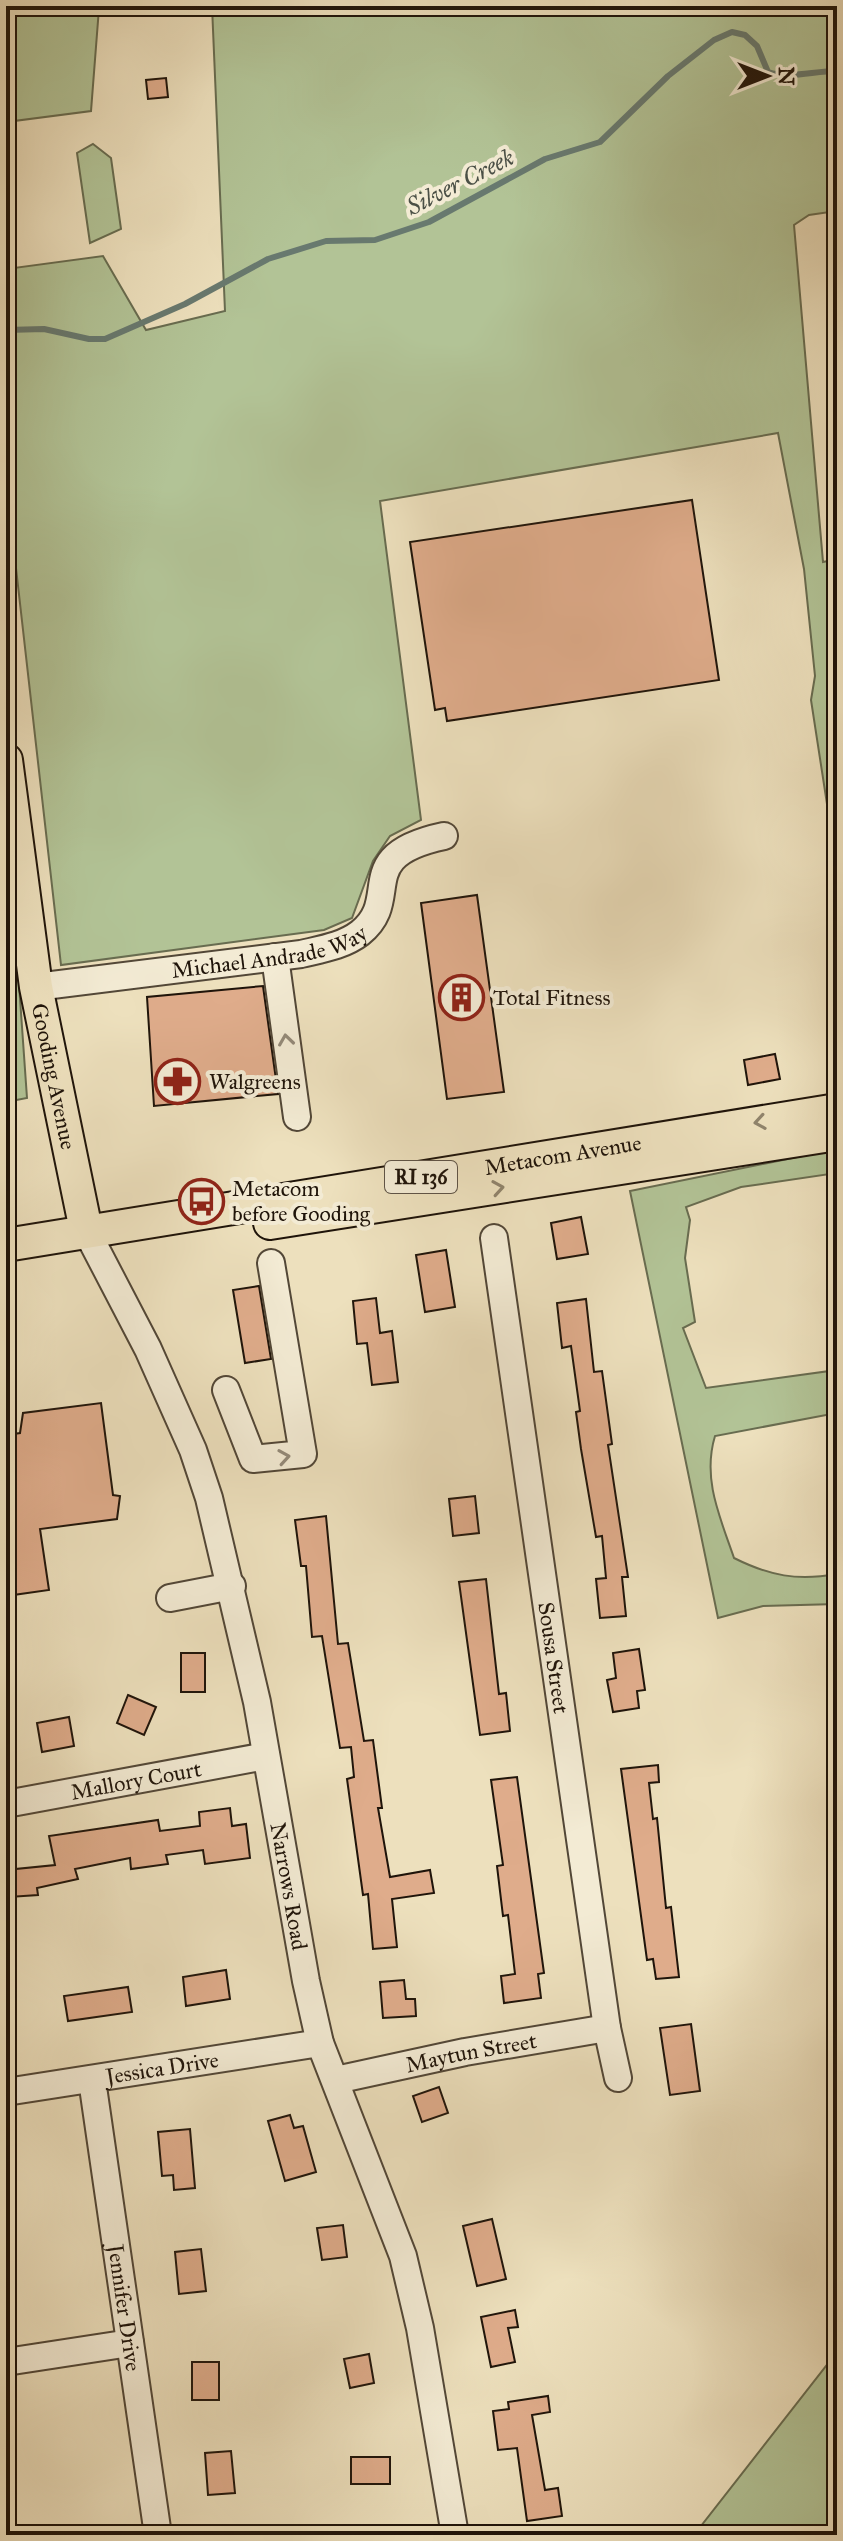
<svg xmlns="http://www.w3.org/2000/svg" width="843" height="2541" viewBox="0 0 843 2541" font-family="'IM FELL Great Primer',serif">
<style>
.green{fill:#b2c396;stroke:#686c50;stroke-width:2}
.lines{fill:none;stroke-linecap:round;stroke-linejoin:round}
.stream{stroke:#68796f;stroke-width:6}
.building{fill:#dfac8b;stroke:#1f140a;stroke-width:2}
.minor-casing{stroke:#524737;stroke-width:30}
.major-casing{stroke:#1f140a;stroke-width:36}
.minor{stroke:#f3ebd4;stroke-width:26}
.major{stroke:#ede0bd;stroke-width:32}
.oneway{stroke:#948a79}
.oneway2{stroke:#90846c}
.labels{text-anchor:middle;dominant-baseline:central;stroke-width:8;stroke-linejoin:round;paint-order:stroke}
.shield{fill:#f3ebd4;stroke:#5f5447;stroke-width:2}
.shield-label{font-size:20px;font-weight:bold;fill:#1f140a}
.street-label{font-size:22px;fill:#1f140a;stroke:#f3ebd4}
.poi-label{font-size:22px;fill:#1f140a;stroke:#f3ebd4;text-anchor:start}
.water-label{font-size:24px;font-style:italic;fill:#4a4f45;stroke:#f3ebd4}
</style>
<rect width="100%" height="100%" fill="#ede0bd"/>
<filter id="stains"><feTurbulence type="fractalNoise" baseFrequency=".0025" numOctaves="4"/><feColorMatrix values="0 0 0 0 .2 0 0 0 0 .09 0 0 0 0 .02 0 0 0 .5 -.17"/></filter>
<radialGradient id="worn" r=".72"><stop offset=".6" stop-color="#630" stop-opacity="0"/><stop offset="1" stop-color="#630" stop-opacity=".3"/></radialGradient>
<g class="green">
<polygon points="6,6 106,6 99,8 91,111 6,122"/>
<polygon points="212,6 837,6 837,211 809,215 794,225 823,562 837,559 837,869 811,700 815,676 804,569 778,433 380,501 421,820 390,836 373,861 352,918 324,930 61,965 6,480 6,269 103,256 146,330 225,311"/>
<polygon points="93,144 111,158 121,229 90,243 77,153"/>
<polygon points="6,876 18,970 27,1098 6,1102"/>
<path d="M837,1149V1173L741,1187L686,1207L690,1220L685,1258L695,1322L683,1328L706,1388L837,1370V1413L715,1436C702,1479 720,1517 734,1558C770,1576 797,1581 837,1574V1604L763,1606L718,1618L630,1191Z"/>
<polygon points="837,2352 837,2535 694,2535"/>
</g>
<g class="lines">
<path class="stream" d="M6,330L44,329L89,339H105L185,304L268,259L326,241L375,240L429,222L545,159L600,142L668,76L714,40L732,32L745,35L757,46L768,72C790,79 813,71 837,71"/>
</g>
<g class="building">
<polygon points="166,78 168,97 148,99 146,80"/>
<polygon points="692,500 719,680 447,721 445,708 435,710 410,542"/>
<polygon points="477,895 504,1092 447,1099 421,903"/>
<polygon points="263,986 278,1094 154,1106 147,997"/>
<polygon points="775,1054 780,1079 748,1085 744,1060"/>
<polygon points="581,1217 588,1254 557,1259 551,1223"/>
<polygon points="446,1250 455,1307 425,1312 416,1255"/>
<polygon points="259,1286 271,1359 245,1363 233,1290"/>
<polygon points="376,1298 380,1333 392,1331 398,1382 372,1385 367,1343 357,1344 353,1301"/>
<polygon points="586,1299 594,1372 602,1371 612,1444 608,1445 628,1577 622,1577 626,1616 600,1618 596,1579 606,1578 602,1536 596,1537 581,1449 576,1412 580,1411 571,1346 562,1348 557,1303"/>
<polygon points="101,1403 113,1495 120,1496 117,1519 40,1529 49,1590 6,1596 6,1435 20,1433 23,1413"/>
<polygon points="475,1496 479,1533 453,1536 449,1499"/>
<polygon points="326,1516 338,1644 348,1643 364,1741 373,1740 382,1808 378,1808 390,1877 430,1870 434,1893 392,1899 397,1947 373,1949 368,1894 363,1895 347,1779 354,1777 351,1747 340,1748 322,1636 312,1637 306,1566 301,1566 295,1520"/>
<polygon points="486,1579 499,1694 506,1693 510,1731 480,1735 459,1582"/>
<polygon points="639,1649 645,1690 637,1691 639,1708 613,1712 607,1680 616,1678 613,1653"/>
<rect x="181" y="1653" width="24" height="39"/>
<polygon points="128,1695 156,1707 144,1735 117,1723"/>
<polygon points="69,1717 74,1746 42,1752 37,1723"/>
<polygon points="658,1765 659,1782 649,1783 653,1819 657,1818 666,1908 671,1907 679,1977 656,1979 653,1959 647,1960 621,1769"/>
<polygon points="517,1777 544,1973 538,1974 541,1998 504,2003 501,1976 515,1974 508,1915 503,1916 497,1866 503,1865 491,1780"/>
<polygon points="230,1808 232,1826 246,1824 250,1858 205,1864 203,1850 166,1855 168,1864 131,1869 130,1858 75,1869 78,1879 37,1888 38,1895 9,1897 6,1870 55,1865 49,1836 158,1820 160,1831 200,1826 199,1812"/>
<polygon points="226,1970 230,1999 186,2006 183,1977"/>
<polygon points="404,1980 406,1999 415,1999 416,2016 383,2018 380,1982"/>
<polygon points="128,1987 132,2012 68,2021 64,1996"/>
<polygon points="691,2024 700,2091 670,2095 660,2028"/>
<polygon points="439,2087 448,2113 422,2122 413,2096"/>
<polygon points="290,2115 294,2128 303,2126 316,2172 285,2181 268,2121"/>
<polygon points="190,2129 195,2188 174,2190 173,2175 162,2176 158,2132"/>
<polygon points="492,2219 506,2279 477,2286 463,2226"/>
<polygon points="343,2225 347,2257 322,2260 317,2228"/>
<polygon points="201,2249 206,2291 179,2294 175,2252"/>
<polygon points="515,2310 518,2327 508,2328 515,2362 491,2367 481,2317"/>
<polygon points="369,2354 374,2383 350,2388 344,2359"/>
<rect x="192" y="2362" width="27" height="38"/>
<polygon points="548,2396 550,2412 532,2415 545,2490 558,2488 562,2516 527,2521 517,2448 498,2450 493,2411 509,2409 508,2402"/>
<polygon points="231,2451 235,2493 208,2495 205,2453"/>
<rect x="351" y="2457" width="39" height="27"/>
</g>
<g class="lines">
<defs>
<g id="minor">
<polyline points="275,957 297,1117"/>
<path id="s1" d="M36,987L301,954C322,949 343,946 360,933C404,898 350,856 444,836"/>
<path id="s2" d="M86,1230L148,1349L193,1450L209,1498L257,1702L306,1981L320,2043L403,2256L420,2328L455,2535"/>
<path id="s3" d="M494,1238L607,2028L618,2078"/>
<polyline points="226,1390 253,1459 303,1454 271,1263"/>
<polyline points="170,1598 232,1586"/>
<path id="s4" d="M6,1804L266,1756"/>
<path id="s5" d="M92,2080L158,2535"/>
<path id="s6" d="M336,2080L465,2052L607,2028"/>
<path id="s7" d="M6,2092L320,2043"/>
<polyline points="6,2362 130,2343"/>
</g>
<g id="major">
<path id="s8" d="M6,760L36,987L86,1230"/>
<polyline points="270,1223 837,1134"/>
<path id="s9" d="M6,1245L837,1110"/>
</g>
</defs>
<use href="#minor" class="minor-casing"/>
<use href="#major" class="major-casing"/>
<use href="#minor" class="minor"/>
<use href="#major" class="major"/>
</g>
<defs><path id="oneway-chevron" d="M-2-3.5L2.5 0L-2 3.5" fill="none" stroke-width="1.6" stroke-linecap="round" stroke-linejoin="round" transform="scale(2)"/></defs>
<g class="oneway">
<use href="#oneway-chevron" transform="translate(286 1040) rotate(-98)"/>
<use href="#oneway-chevron" transform="translate(284 1457) rotate(-9)"/>
</g>
<g class="oneway2">
<use href="#oneway-chevron" transform="translate(760 1122) rotate(171)"/>
<use href="#oneway-chevron" transform="translate(498 1188) rotate(-9)"/>
</g>
<defs>
<symbol id="building-ring" viewBox="-11 -11 22 22"><circle r="9.5" fill="#f3ebd4" stroke="#8f2418" stroke-width="1.5"/><path d="M-4-6H4V6H1V3H-1V6H-4ZM-2.5-4.3h1.7v1.8h-1.7ZM.8-4.3h1.7v1.8H.8ZM-2.5-1h1.7V.8h-1.7ZM.8-1h1.7V.8H.8Z" fill="#8f2418"/></symbol>
<symbol id="pharmacy-ring" viewBox="-11 -11 22 22"><circle r="9.5" fill="#f3ebd4" stroke="#8f2418" stroke-width="1.5"/><path d="M-2-6h4v4h4v4h-4v4h-4v-4h-4v-4h4Z" fill="#8f2418"/></symbol>
<symbol id="bus-ring" viewBox="-11 -11 22 22"><circle r="9.5" fill="#f3ebd4" stroke="#8f2418" stroke-width="1.5"/><path d="M-5-6H5V4H4V6H2V4H-2V6H-4V4H-5ZM-3.5-4V0h7V-4ZM-3.5 1.2v1.5H-2V1.2ZM2 1.2v1.5H3.5V1.2Z" fill="#8f2418"/></symbol>
</defs>
<g fill-rule="evenodd">
<use href="#building-ring" x="436" y="972" width="51" height="51"/>
<use href="#pharmacy-ring" x="152" y="1056" width="51" height="51"/>
<use href="#bus-ring" x="176" y="1176" width="51" height="51"/>
</g>
<g class="labels">
<rect class="shield" x="385" y="1161" width="72" height="32" rx="6"/>
<g class="shield-label">
<text x="421" y="1177">RI 136</text>
</g>
<g class="street-label">
<text stroke="none"><textPath href="#s1" startOffset="236">Michael Andrade Way</textPath></text>
<text stroke="none"><textPath href="#s8" startOffset="320">Gooding Avenue</textPath></text>
<text stroke="none"><textPath href="#s9" startOffset="564">Metacom Avenue</textPath></text>
<text stroke="none"><textPath href="#s3" startOffset="424">Sousa Street</textPath></text>
<text stroke="none"><textPath href="#s4" startOffset="132">Mallory Court</textPath></text>
<text stroke="none"><textPath href="#s2" startOffset="692">Narrows Road</textPath></text>
<text stroke="none"><textPath href="#s6" startOffset="138">Maytun Street</textPath></text>
<text stroke="none"><textPath href="#s7" startOffset="158">Jessica Drive</textPath></text>
<text stroke="none"><textPath href="#s5" startOffset="230">Jennifer Drive</textPath></text>
</g>
<g class="poi-label">
<text x="493" y="997">Total Fitness</text>
<text x="209" y="1081">Walgreens</text>
<text x="232" y="1188">Metacom<tspan x="232" dy="25">before Gooding</tspan></text>
</g>
<g class="water-label">
<text transform="translate(460 182) rotate(-27)">Silver Creek</text>
</g>
</g>
<rect width="843" height="2541" fill="none" stroke="#ede0bd" stroke-width="32"/>
<rect x="8" y="8" width="827" height="2525" fill="none" stroke="#1f140a" stroke-width="4"/>
<rect x="16" y="16" width="811" height="2509" fill="none" stroke="#1f140a" stroke-width="2"/>
<g transform="translate(767 76) rotate(90)" stroke="#f3ebd4" stroke-width="6" paint-order="stroke">
<path d="M0-6L14 30L0 20L-14 30Z" fill="#1f140a"/>
<text y="-12" font-size="22" font-weight="bold" text-anchor="middle" fill="#1f140a">N</text>
</g>
<rect width="100%" height="100%" filter="url(#stains)"/>
<rect width="100%" height="100%" fill="url(#worn)"/>
</svg>
